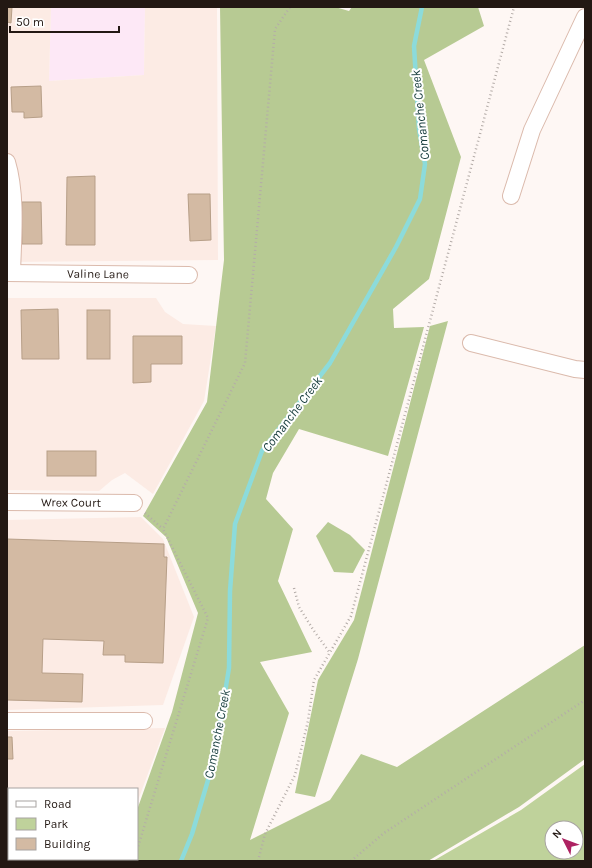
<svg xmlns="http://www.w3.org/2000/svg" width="592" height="868" viewBox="0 0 592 868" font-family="Karla,sans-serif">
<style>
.commercial{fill:#fde8f6}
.built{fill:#fcebe4}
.green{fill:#bfd29b;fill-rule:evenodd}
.forest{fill:#b7ca93}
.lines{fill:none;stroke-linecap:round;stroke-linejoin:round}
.stream{stroke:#8cdbdb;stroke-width:4.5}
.building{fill:#d3baa3;stroke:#b79f88}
.minor-casing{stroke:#dbbaac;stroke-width:18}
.path{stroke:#b4aca8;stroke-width:2.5;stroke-dasharray:1 3;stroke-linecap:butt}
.minor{stroke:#fff;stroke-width:16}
.labels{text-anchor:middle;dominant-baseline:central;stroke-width:4;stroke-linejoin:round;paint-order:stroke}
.street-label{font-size:12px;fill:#231813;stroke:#fff}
.water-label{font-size:13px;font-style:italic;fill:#163c3c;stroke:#fff}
</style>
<rect width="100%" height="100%" fill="#fef7f4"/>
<polygon class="commercial" points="51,7 145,7 144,75 49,81"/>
<g class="built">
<polygon points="7,7 51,7 49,81 144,75 145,7 217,7 218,260 7,262"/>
<polygon points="7,298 156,298 165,312 183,324 216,326 204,401 153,494 125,473 112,480 99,491 7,490"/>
<polygon points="141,517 163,539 194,617 163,705 7,710 7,520"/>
<polygon points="165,728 137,803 137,789 9,789 9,859 116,859 116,861 7,861 7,731"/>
</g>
<path class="green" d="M585,764V861H433L521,810ZM552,828H576V852H552Z"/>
<g class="forest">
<polygon points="220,7 335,7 349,11 352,7 478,7 484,26 424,60 461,157 429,279 393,309 394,328 424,327 388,456 299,429 273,473 266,499 293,529 278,581 312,652 260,662 289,713 250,840 330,800 361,754 397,767 585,645 585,759 519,807 428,861 119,861 120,859 137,859 137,810 172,712 198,613 166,537 143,516 207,402 224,260"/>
<polygon points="448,321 358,659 315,797 295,793 318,680 354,620 430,326"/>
<polygon points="328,522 350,535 365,550 353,573 334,572 316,536"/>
</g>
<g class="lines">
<polyline class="stream" points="181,861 192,834 214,760 229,668 230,591 235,524 262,451 330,363 396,247 420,199 425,164 419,129 414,46 422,7"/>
</g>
<g class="building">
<polygon points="7,7 12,7 11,23 7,22"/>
<polygon points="41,86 42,117 24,118 24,112 12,112 11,87"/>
<polygon points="95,176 95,245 66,245 67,177"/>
<polygon points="188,194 210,194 211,240 190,241"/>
<polygon points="22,202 41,202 42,244 22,244"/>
<polygon points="58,309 59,359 22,359 21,310"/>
<rect x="87" y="310" width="23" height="49"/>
<polygon points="133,336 182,336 182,364 151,364 151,382 133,383"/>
<rect x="47" y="451" width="49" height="25"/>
<polygon points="7,539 164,544 164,557 167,557 163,663 125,662 125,655 103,655 104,641 43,639 42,673 83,674 82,702 7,700"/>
<polygon points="7,737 12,737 13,759 7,759"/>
</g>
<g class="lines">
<defs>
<g id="minor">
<path d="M7,162C17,195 13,238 12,273"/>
<polyline points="511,196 532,130 585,17"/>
<path id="s1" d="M7,273L189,275"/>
<polyline points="471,343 575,369 585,370"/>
<path id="s2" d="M7,502L134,503"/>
<polyline points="7,721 144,721"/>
</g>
</defs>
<use href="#minor" class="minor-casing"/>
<g class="path">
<polyline points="145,513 163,529"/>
<polyline points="294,588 299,607 314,631 330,653"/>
<polyline points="137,850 208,618 163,529 245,363 275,29 290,7"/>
<polyline points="134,861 134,859"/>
<polyline points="258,861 265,834 295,775 308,721 314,680 351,616 514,7"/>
<polyline points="351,861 384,833 585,700"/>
</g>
<use href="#minor" class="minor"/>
</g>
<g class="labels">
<g class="street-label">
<text stroke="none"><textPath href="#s1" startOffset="91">Valine Lane</textPath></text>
<text stroke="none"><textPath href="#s2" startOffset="64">Wrex Court</textPath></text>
</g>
<g class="water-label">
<text transform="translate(420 115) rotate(-96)">Comanche Creek</text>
<text transform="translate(292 414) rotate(-53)">Comanche Creek</text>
<text transform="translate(217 734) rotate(-79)">Comanche Creek</text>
</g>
</g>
<rect width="592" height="868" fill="none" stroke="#231813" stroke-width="16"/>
<rect x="8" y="788" width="130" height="72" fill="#ffffff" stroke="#a7a3a1"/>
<rect x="16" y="801" width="20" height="6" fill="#ffffff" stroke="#a7a3a1"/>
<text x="44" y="808" font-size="12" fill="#231813">Road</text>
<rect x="16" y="818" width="20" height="12" fill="#bfd29b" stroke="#a7a3a1"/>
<text x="44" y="828" font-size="12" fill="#231813">Park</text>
<rect x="16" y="838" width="20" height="12" fill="#d3baa3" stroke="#a7a3a1"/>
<text x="44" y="848" font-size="12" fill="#231813">Building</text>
<g transform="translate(564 840) rotate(312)"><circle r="19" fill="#ffffff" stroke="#a7a3a1"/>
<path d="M0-3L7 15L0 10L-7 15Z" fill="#ad2262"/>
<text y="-6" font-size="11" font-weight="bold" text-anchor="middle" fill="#231813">N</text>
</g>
<path d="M10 26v6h109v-6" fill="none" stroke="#231813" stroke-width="2"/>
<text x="16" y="26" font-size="12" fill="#231813" stroke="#ffffff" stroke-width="3" paint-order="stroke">50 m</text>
</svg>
